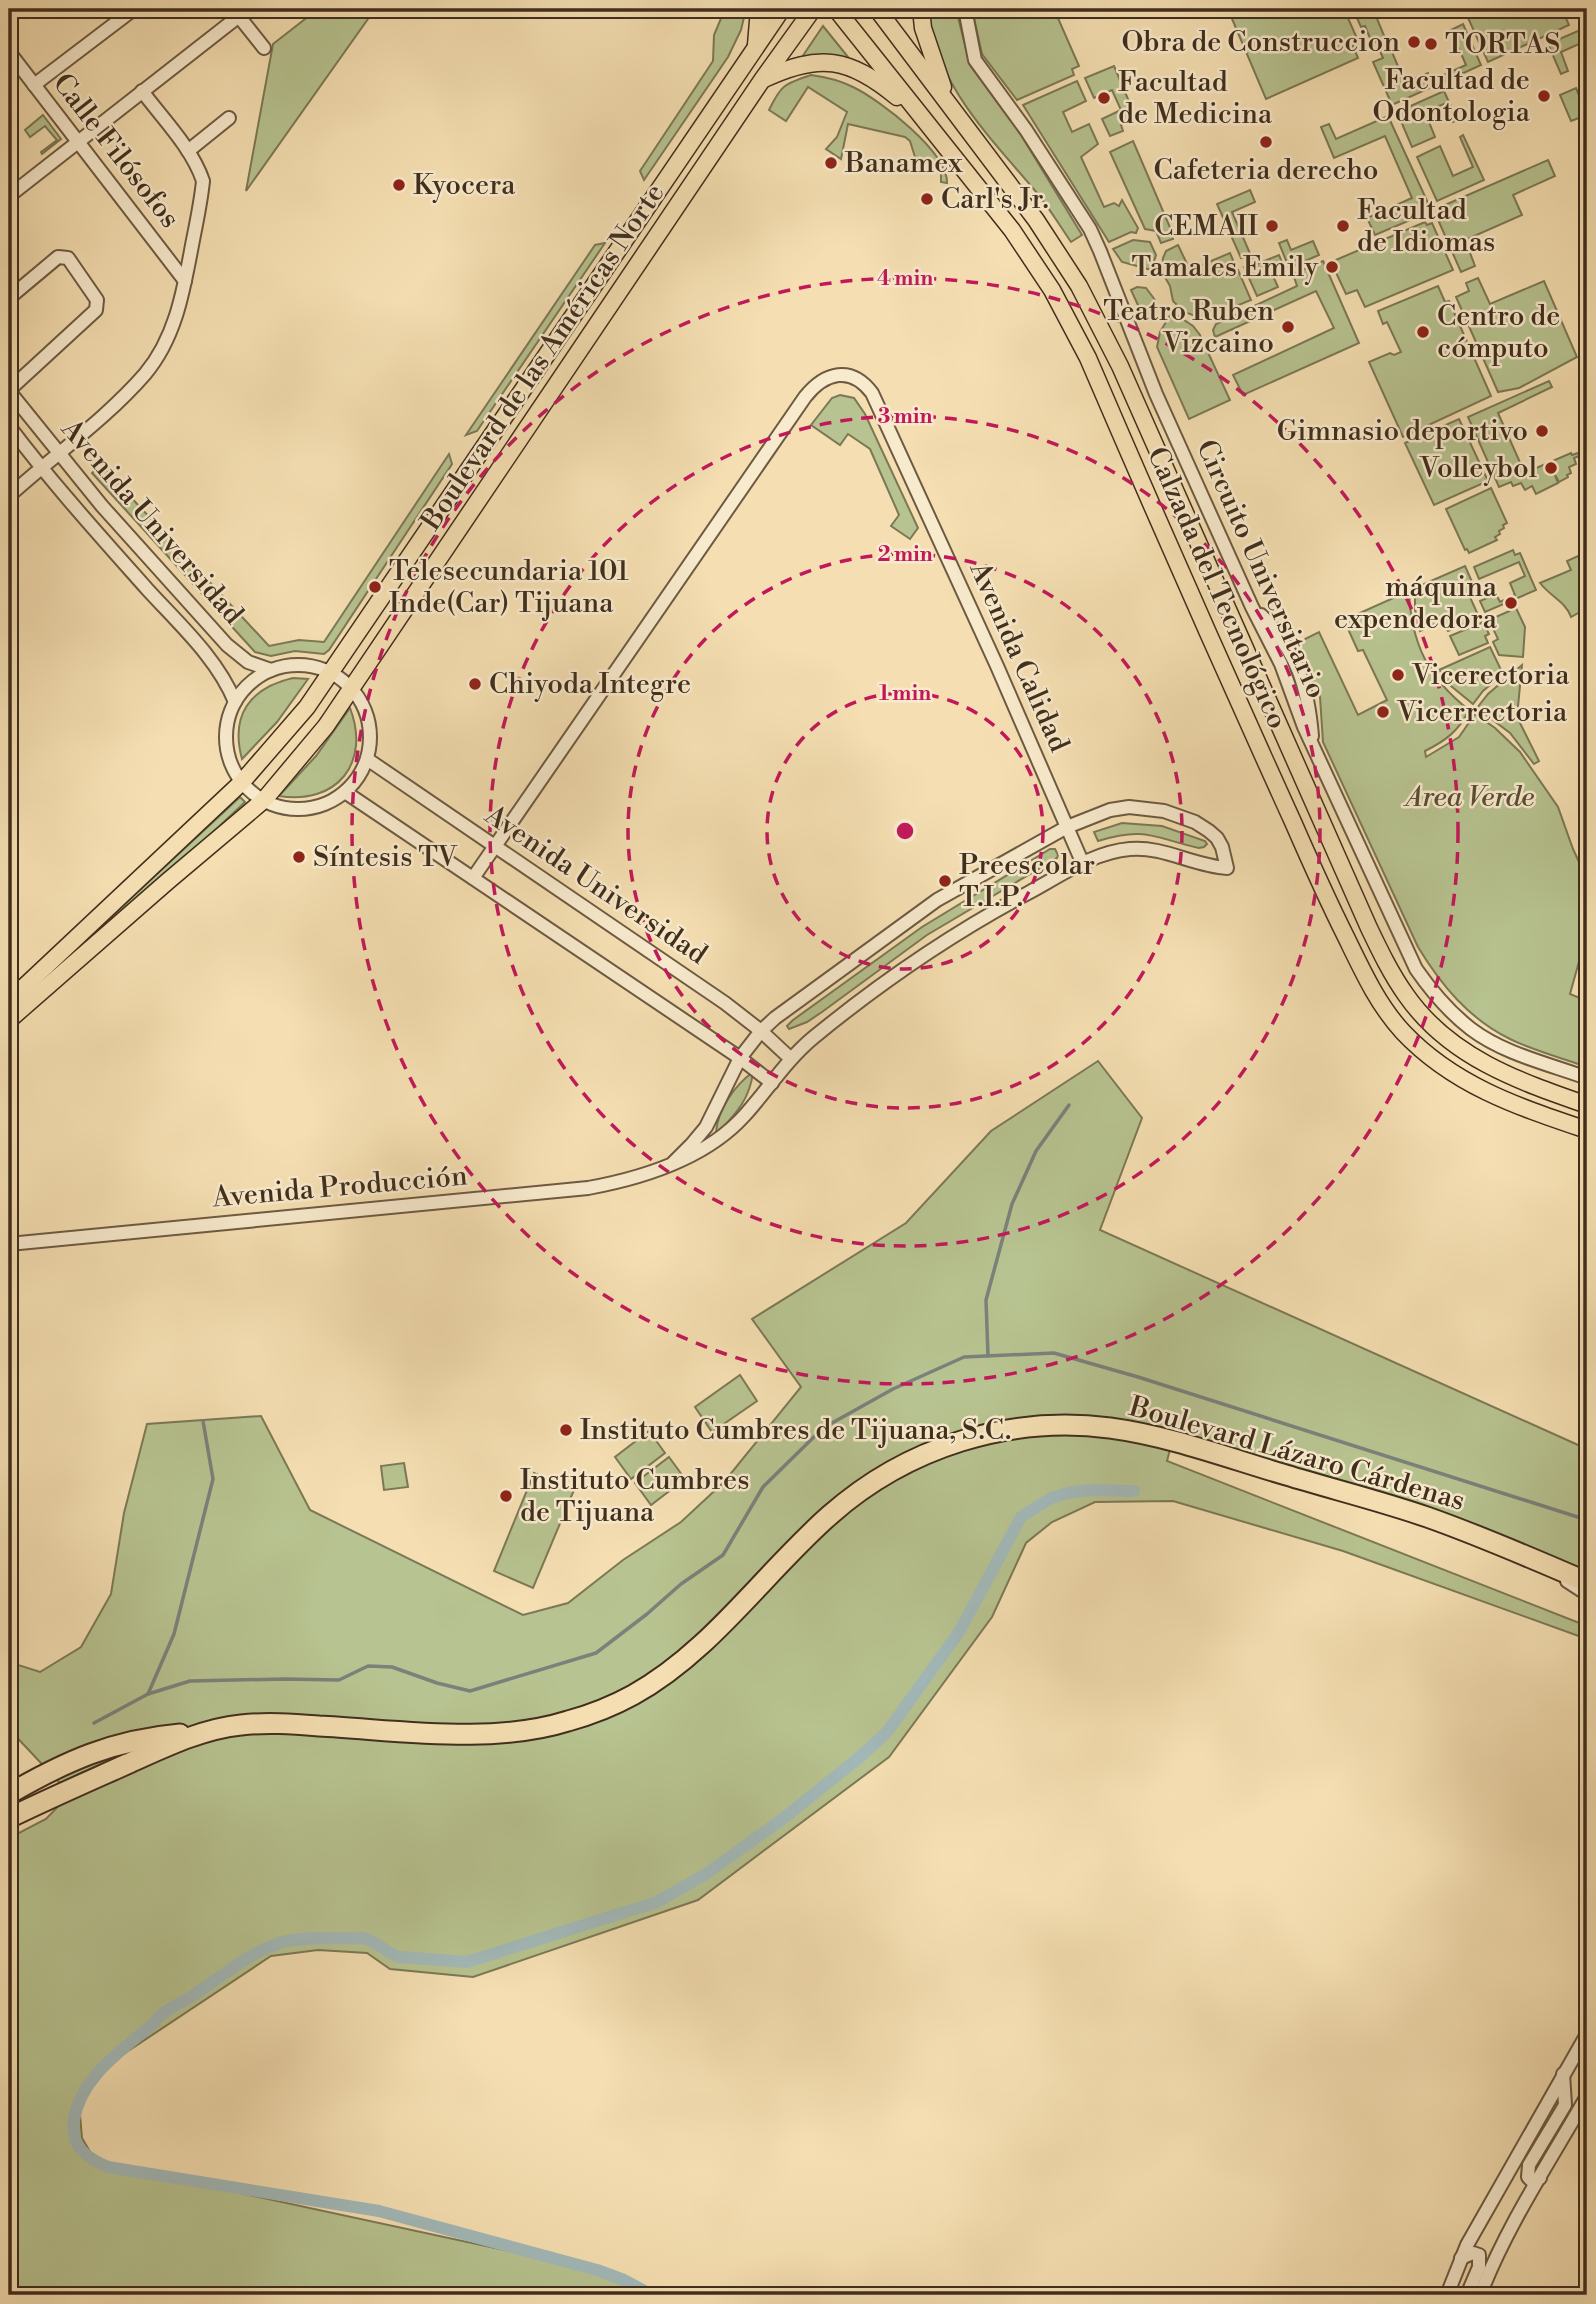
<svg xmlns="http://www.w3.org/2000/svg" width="1596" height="2304" viewBox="0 0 1596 2304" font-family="'Libre Bodoni',serif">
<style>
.green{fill:#b7c390;stroke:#7c7856;stroke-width:2}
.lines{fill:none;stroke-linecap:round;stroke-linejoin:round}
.stream{stroke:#7b817b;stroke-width:3.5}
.canal{stroke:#a2b9b9;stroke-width:12}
.minor-casing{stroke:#6d5a42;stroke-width:16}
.major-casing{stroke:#402e1d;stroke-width:19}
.highway-casing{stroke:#402e1d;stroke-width:23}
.minor{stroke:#f8eacd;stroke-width:12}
.major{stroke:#f5dfb2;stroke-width:16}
.highway{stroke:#f5dfb2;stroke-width:19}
.ring{fill:none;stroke:#c2185b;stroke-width:3.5;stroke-dasharray:12 9}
.poi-dot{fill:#8f2418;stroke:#f8eacd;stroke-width:2.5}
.labels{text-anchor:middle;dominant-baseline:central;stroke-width:5;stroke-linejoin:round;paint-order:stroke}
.poi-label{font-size:28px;fill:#402e1d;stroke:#f8eacd;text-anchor:start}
.street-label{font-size:28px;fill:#402e1d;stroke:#f8eacd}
.park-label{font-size:28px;font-style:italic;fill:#584c34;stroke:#f8eacd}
.centre{fill:#c2185b;stroke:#f8eacd;stroke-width:3.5}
.ring-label{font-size:21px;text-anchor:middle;font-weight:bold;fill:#c2185b;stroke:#f8eacd;stroke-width:5;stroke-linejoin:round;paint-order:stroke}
</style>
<rect width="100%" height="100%" fill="#f5dfb2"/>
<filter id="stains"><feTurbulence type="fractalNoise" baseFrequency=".00286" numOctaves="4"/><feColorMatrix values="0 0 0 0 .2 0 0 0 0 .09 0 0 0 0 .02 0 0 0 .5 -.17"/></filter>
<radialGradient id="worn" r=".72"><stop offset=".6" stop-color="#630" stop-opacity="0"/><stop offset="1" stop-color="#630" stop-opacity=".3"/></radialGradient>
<g class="green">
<polygon points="318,9 375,9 246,191 273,44"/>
<polygon points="725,9 746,9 741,30 728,57 644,180 640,171 713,61 714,35"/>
<path d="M928,9H956L970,65L1021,135L1082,235L1071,242C1060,226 1050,209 1037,193C992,139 934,84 928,9Z"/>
<polygon points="972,9 1054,9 1079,66 1072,69 1074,75 1017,100 982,54"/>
<polygon points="1242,9 1344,9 1359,43 1353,46 1358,58 1266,99 1230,14"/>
<polygon points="1353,9 1373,9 1385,38 1376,42 1374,37 1370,38 1365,26 1361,27"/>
<polygon points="1464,9 1562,9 1569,25 1488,62"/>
<polygon points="1463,24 1481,65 1444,82 1441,76 1466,65 1451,30"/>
<polygon points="823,26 852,62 800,60"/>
<polygon points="1587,27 1587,58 1581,43 1561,52 1568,71 1561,74 1548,44"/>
<polygon points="1389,45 1405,83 1428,73 1434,86 1392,105 1373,62 1383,58 1379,49"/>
<polygon points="1114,66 1136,118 1121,125 1123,131 1110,136 1102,119 1121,110 1112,90 1094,98 1085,78"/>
<path d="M811,75C826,77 839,80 853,87C880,100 948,152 947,183L941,182V172L937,165L915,157L910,141L905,137L848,124L841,159L826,149L837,137L847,112L808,87L786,121L769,110C781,85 784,84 811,75Z"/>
<polygon points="1077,81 1086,101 1063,112 1072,132 1089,124 1098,144 1081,157 1104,207 1114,203 1119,206 1122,200 1138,228 1136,233 1131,232 1109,242 1023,105"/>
<polygon points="1576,88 1587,115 1571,121 1560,95"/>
<polygon points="1444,91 1457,120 1453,122 1444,104 1425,112 1435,137 1412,147 1397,112"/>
<polygon points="43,115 61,139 42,154 41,152 57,140 45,126 30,137 25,130"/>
<polygon points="1388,116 1428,203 1417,208 1420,216 1375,235 1367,218 1412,198 1385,136 1334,158 1321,127 1329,124 1336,139"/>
<polygon points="1463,135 1484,180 1437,201 1417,157 1440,146 1453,176 1473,167 1460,137"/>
<polygon points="1133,141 1172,232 1170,233 1173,239 1161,243 1156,231 1145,229 1110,152"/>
<polygon points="1548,160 1555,176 1513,195 1522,215 1465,240 1475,266 1461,272 1439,222 1443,219 1438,208"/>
<polygon points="1250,190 1255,202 1232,212 1255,265 1279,255 1285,270 1273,276 1278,287 1257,296 1244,267 1248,265 1244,257 1241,258 1217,204"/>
<polygon points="1425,222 1427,225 1432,223 1453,270 1365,307 1357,290 1346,294 1331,262"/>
<polygon points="1133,240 1150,242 1156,255 1153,265 1155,271 1122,262 1113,249"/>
<polygon points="1287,240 1291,250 1313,241 1319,255 1289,268 1279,243"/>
<polygon points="605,243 477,431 466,435 595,245"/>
<polygon points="1178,245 1190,270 1230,253 1233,260 1231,262 1235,271 1238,270 1251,300 1204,319 1184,312 1173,301 1170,286 1162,272 1163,258 1166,251"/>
<polygon points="1323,261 1359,343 1243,395 1233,375 1334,328 1316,291 1215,337 1213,330 1216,324 1297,286 1293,274"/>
<polygon points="1478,278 1490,304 1544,281 1577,357 1519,388 1498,392 1456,297 1469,291 1466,283"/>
<polygon points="1438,286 1445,302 1449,301 1491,396 1403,437 1369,362 1390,353 1394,355 1401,352 1387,322 1383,324 1378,311"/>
<path d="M1137,287L1146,288L1155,300C1155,308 1152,314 1143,316L1131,290Z"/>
<polygon points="1172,312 1193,326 1200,335 1230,400 1189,419 1157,347 1160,332"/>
<polygon points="1549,381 1552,387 1498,413 1526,476 1527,472 1571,453 1572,455 1581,452 1581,455 1574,458 1576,464 1569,467 1571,473 1567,475 1568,477 1559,482 1554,473 1558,483 1536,494 1532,486 1525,490 1521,483 1513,486 1511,482 1499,487 1468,417"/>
<polygon points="840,395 854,398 865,414 918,528 910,539 891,526 899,515 870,449 848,434 840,445 811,425 832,398"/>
<polygon points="1459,419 1488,481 1434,505 1405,443"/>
<polygon points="449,454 452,464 329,650 324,654 295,651 271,656 255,652 92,473 101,465 269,646 299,640 324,642"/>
<polygon points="1491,488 1507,523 1503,525 1504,528 1499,531 1500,534 1495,537 1497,540 1469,553 1467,549 1465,550 1446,509"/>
<polygon points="1513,550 1515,555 1520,553 1536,590 1485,612 1480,601 1496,594 1500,602 1515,595 1510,583 1525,576 1519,562 1479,579 1474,567"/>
<path d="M1587,552V608L1571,617C1566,602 1551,597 1540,583L1571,570L1567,561Z"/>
<polygon points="1465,566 1476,591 1469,595 1479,617 1448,631 1440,622 1420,631 1415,610 1415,588"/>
<path d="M1409,591C1411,643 1428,678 1469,710C1459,731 1445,741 1425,751L1426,757L1459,737L1475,714L1495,728L1520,752L1558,807L1573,849L1587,879V952L1582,951L1570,994L1587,1001V1067C1562,1058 1534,1051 1510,1039C1469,1019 1441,985 1418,947L1323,742L1320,697L1297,643L1319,632L1358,715L1387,700L1363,650L1358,651L1344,620Z"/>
<polygon points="1516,608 1525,627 1523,657 1499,655 1493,642 1498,639 1489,620"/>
<polygon points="1483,622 1489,634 1485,636 1488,643 1459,655 1450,636"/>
<polygon points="1490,647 1503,674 1483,691 1473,704 1451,686 1439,670"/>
<polygon points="1522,665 1517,717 1539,761 1534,764 1510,733 1477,708 1488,694"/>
<path d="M293,678L308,679L277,722L242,759C230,715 250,688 293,678Z"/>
<path d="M350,708C371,763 337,805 279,796L316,756Z"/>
<polygon points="240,797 245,802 172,871 36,986"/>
<path d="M1122,823L1162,826L1205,841L1207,844L1204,847L1199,848C1154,838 1146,826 1098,841L1094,832Z"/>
<polygon points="1050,849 1055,849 1058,855 1057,858 927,935 822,1012 807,1022 789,1029 787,1026 793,1020 922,927"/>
<polygon points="1098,1061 1142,1118 1100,1230 1587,1449 1587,1572 1174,1434 1167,1461 1587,1626 1587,1639 1343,1551 1173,1501 1095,1502 1052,1522 1026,1543 992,1617 889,1757 698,1900 473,1977 390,1969 367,1953 318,1950 271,1956 101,2069 79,2103 82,2138 96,2162 597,2270 648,2295 9,2295 9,1838 46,1819 70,1794 9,1729 9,1662 40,1672 81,1647 111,1594 124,1513 147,1424 261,1416 310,1510 523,1615 568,1603 623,1560 681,1522 724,1482 801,1387 752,1319 906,1223 991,1131"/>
<path d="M753,1072C750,1098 737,1113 719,1131L716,1132C718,1109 735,1085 753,1072Z"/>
<polygon points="740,1375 757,1401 712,1432 695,1407"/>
<polygon points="649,1431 665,1453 631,1479 615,1457"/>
<polygon points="669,1457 685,1479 651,1505 635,1483"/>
<polygon points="404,1463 408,1487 384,1490 381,1466"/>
<polygon points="534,1473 574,1490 533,1588 494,1571"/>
</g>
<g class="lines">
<g class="stream">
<polyline points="988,1356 986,1300 1012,1204 1036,1151 1069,1105"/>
<polyline points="148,1694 174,1634 213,1479 203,1421"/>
<polyline points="94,1723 148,1694 190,1681 284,1679 339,1680 368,1666 392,1667 437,1683 470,1691 596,1653 647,1614 681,1584 723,1555 763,1487 823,1428 893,1389 964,1357 1054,1353 1138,1377 1587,1520"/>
</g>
<path class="canal" d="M652,2295L624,2280L597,2270L379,2211L108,2167C85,2157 70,2146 74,2120C81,2076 123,2050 155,2022C162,2010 182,2003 194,1995C223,1976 249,1952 283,1942C304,1936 340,1939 364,1938C378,1942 386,1953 399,1957L467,1962L657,1902L706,1874L784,1818L861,1756L887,1732L959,1632L1021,1517L1051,1498L1068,1493L1089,1490L1134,1491"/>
<defs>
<g id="minor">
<polyline points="233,9 264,48"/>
<path d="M965,9L975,60L1026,130L1090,229L1100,251L1156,394L1252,607L1281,664L1304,727L1416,969C1432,992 1449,1012 1471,1029C1504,1054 1549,1064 1587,1078"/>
<polyline points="9,12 13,9"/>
<polyline points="9,52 185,281"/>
<polyline points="34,85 134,9"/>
<polyline points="188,151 229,118"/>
<polyline points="9,196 248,9"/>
<polyline points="9,298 58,257 68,258 97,300 96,310 9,390"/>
<polyline points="9,391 102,506 227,645 248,662 271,670"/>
<path d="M9,426C52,483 100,536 147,589C179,624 217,658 235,702"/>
<path d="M9,496C53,456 106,419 145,374C177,336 184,287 193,240C197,220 201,201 203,181C192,148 163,119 142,91"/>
<path d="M1261,615C1297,651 1308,687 1312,736"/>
<circle cx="298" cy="737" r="72"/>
<polyline points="367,759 725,1003 761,1031 791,1059"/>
<polyline points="345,792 740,1058 772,1083"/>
<path d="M473,878L805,397C825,372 851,365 872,393L997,666L1083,864"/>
<path d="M9,1244L588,1188C643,1178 705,1159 744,1116C767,1091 786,1060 814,1037C880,983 953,933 1028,893C1060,876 1093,852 1130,849C1163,846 1194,866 1227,868L1222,847L1217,838L1209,831L1195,822L1164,811L1129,807L1110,810L1067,827L937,900L775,1018L761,1031L740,1058L706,1127L691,1145L673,1163"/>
<polyline points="1567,1581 1587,1594"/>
<polyline points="1540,2178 1532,2181 1528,2177 1529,2165 1565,2105 1563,2074"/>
<polyline points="1461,2258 1473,2253 1479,2255 1479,2267 1467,2295"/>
<polyline points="1447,2295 1467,2245 1587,2034"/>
<path d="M1480,2295C1507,2225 1550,2161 1587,2096"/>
</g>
<g id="major">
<path d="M836,9L1012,230L1052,290L1088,358C1155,514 1223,668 1293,822C1310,861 1327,899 1346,937C1362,970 1378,1005 1403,1032C1454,1086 1519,1107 1587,1130"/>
<path d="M877,9L1036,220L1079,286L1120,366L1369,928C1380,951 1391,974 1406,995C1449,1057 1518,1081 1587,1105"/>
<polyline points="921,9 923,28 943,87"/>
<polyline points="756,45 759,9"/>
<path d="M764,79C819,53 849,57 897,97"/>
<polyline points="9,1001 242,782 307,707 782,9"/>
<polyline points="9,1020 168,881 264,800 326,726 762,80 813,9"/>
</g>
<g id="highway">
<path d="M9,1794C66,1761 113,1740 180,1734"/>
<path d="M9,1818C48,1799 87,1782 127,1764C163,1748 201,1729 241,1725C267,1722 293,1724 319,1726C397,1730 492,1745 568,1721C590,1715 613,1706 633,1695C711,1652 764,1573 830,1515C907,1447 1009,1415 1110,1428C1170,1436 1228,1458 1286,1475C1332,1489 1381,1501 1427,1517C1481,1536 1534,1559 1587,1582"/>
</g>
</defs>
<use href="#minor" class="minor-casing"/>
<use href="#major" class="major-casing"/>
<use href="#highway" class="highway-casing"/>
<use href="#minor" class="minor"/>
<use href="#major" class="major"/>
<use href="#highway" class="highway"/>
</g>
<g class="ring">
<circle cx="905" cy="831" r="138"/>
<circle cx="905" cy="831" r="277"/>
<circle cx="905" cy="831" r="415"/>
<circle cx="905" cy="831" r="553"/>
</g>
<g class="poi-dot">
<circle cx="1414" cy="42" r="7"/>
<circle cx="1431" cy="44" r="7"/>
<circle cx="1544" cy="96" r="7"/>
<circle cx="1104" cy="98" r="7"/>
<circle cx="1266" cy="142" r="7"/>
<circle cx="831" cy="163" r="7"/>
<circle cx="399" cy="185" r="7"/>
<circle cx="927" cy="199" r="7"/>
<circle cx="1272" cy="226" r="7"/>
<circle cx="1343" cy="226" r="7"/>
<circle cx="1332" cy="267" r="7"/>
<circle cx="1288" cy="327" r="7"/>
<circle cx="1423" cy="332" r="7"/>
<circle cx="1542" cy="431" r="7"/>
<circle cx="1551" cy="468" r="7"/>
<circle cx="375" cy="587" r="7"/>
<circle cx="1511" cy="603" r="7"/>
<circle cx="1398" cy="675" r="7"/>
<circle cx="475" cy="684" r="7"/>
<circle cx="1383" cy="712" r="7"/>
<circle cx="299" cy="857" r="7"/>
<circle cx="945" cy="881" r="7"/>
<circle cx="566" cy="1430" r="7"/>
<circle cx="506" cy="1496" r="7"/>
</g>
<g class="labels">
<g class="poi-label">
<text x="1400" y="42" text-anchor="end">Obra de Construccion</text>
<text x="1445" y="44">TORTAS</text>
<text x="1530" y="80" text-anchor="end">Facultad de<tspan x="1530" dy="32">Odontologia</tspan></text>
<text x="1118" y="82">Facultad<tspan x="1118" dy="32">de Medicina</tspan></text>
<text x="845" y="163">Banamex</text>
<text x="1266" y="170" text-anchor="middle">Cafeteria derecho</text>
<text x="413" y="185">Kyocera</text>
<text x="941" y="199">Carl's Jr.</text>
<text x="1357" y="210">Facultad<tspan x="1357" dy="32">de Idiomas</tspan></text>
<text x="1258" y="226" text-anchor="end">CEMAII</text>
<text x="1318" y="267" text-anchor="end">Tamales Emily</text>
<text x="1274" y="311" text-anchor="end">Teatro Ruben<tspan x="1274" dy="32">Vizcaino</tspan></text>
<text x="1437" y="316">Centro de<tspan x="1437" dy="32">cómputo</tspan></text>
<text x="1528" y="431" text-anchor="end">Gimnasio deportivo</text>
<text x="1537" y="468" text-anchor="end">Volleybol</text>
<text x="389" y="571">Telesecundaria 101<tspan x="389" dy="32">Inde(Car) Tijuana</tspan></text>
<text x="1497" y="587" text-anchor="end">máquina<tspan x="1497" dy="32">expendedora</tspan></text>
<text x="1412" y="675">Vicerectoria</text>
<text x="489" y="684">Chiyoda Integre</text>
<text x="1397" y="712">Vicerrectoria</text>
<text x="313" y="857">Síntesis TV</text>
<text x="959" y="865">Preescolar<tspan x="959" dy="32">T.I.P.</tspan></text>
<text x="580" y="1430">Instituto Cumbres de Tijuana, S.C.</text>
<text x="520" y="1480">Instituto Cumbres<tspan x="520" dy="32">de Tijuana</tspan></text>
</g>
<g class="street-label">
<text transform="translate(116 151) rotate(52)">Calle Filósofos</text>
<text transform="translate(543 357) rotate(-56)">Boulevard de las Américas Norte</text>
<text transform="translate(152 522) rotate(49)">Avenida Universidad</text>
<text transform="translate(1261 569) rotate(66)">Circuito Universitario</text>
<text transform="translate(1217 588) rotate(66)">Calzada del Tecnológico</text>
<text transform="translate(1019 657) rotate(66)">Avenida Calidad</text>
<text transform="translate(596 885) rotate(34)">Avenida Universidad</text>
<text transform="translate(340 1187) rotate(-5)">Avenida Producción</text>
<text transform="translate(1297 1454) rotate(16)">Boulevard Lázaro Cárdenas</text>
</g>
<g class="park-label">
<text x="1470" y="797">Area Verde</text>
</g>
</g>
<circle cx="905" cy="831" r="10" class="centre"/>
<g class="ring-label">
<text x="905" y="285">4 min</text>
<text x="905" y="423">3 min</text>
<text x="905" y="561">2 min</text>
<text x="905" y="700">1 min</text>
</g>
<rect width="1596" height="2304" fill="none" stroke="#f5dfb2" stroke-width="35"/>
<rect x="10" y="10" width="1575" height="2283" fill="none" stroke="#402e1d" stroke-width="3.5"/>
<rect x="18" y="18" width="1561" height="2269" fill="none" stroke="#402e1d" stroke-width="2"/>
<rect width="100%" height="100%" filter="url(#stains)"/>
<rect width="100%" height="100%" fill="url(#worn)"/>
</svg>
